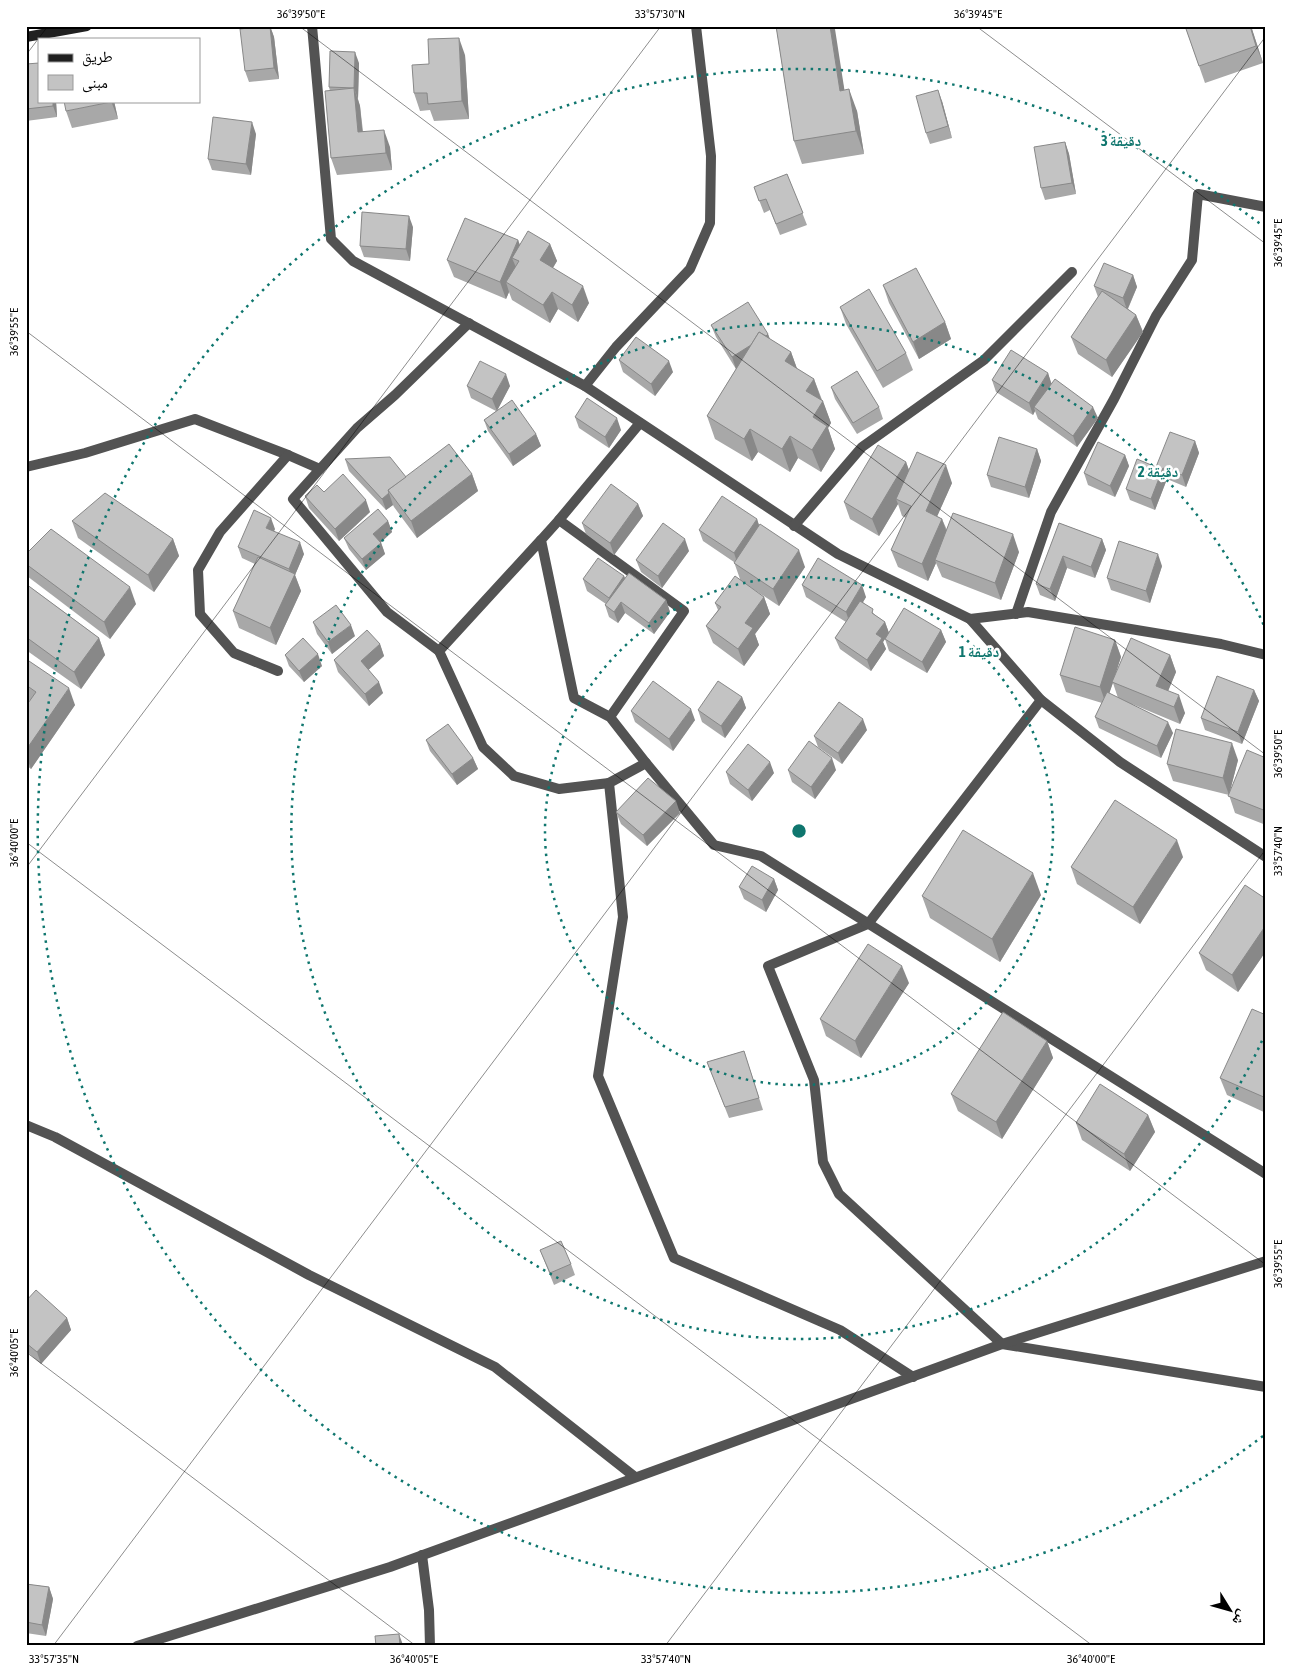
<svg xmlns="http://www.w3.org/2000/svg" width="1292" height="1672" viewBox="0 0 1292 1672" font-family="'Asap Condensed','Noto Naskh Arabic',sans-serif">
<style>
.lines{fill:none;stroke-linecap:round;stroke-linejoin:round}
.street{stroke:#535353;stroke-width:10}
.secondary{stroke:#202020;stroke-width:10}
.wall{fill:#a8a8a8;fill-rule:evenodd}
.shaded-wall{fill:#888}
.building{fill:#c3c3c3;stroke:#888}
.ticks{fill:none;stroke:#000;stroke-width:1;stroke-opacity:0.45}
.ring{fill:none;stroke:#0f766e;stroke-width:2.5;stroke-dasharray:2.5 5}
.centre{fill:#0f766e;stroke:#fff;stroke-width:2.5}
.ring-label{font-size:15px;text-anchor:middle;font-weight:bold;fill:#0f766e;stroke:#fff;stroke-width:5;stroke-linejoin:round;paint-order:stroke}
.neatline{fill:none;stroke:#000;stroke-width:2}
.ticks-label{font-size:12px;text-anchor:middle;fill:#000}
</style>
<rect width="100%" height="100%" fill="#fff"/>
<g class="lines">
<g class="street">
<polyline points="312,26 331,239 353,261 585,386 838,554 970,619 1028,612 1221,644 1266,655"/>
<polyline points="585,386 616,347 690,269 710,223 711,156 696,26"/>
<polyline points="26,467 85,453 195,419 288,455"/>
<polyline points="559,520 640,423"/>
<polyline points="794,526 862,447 984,360 1072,272"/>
<polyline points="541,540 439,651 483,747 514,776 559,789 609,783"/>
<polyline points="1016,614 1051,512 1114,399 1156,316 1192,260 1198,194 1266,207"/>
<polyline points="970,619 1041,700 1120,762 1266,857"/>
<polyline points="439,651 387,612 293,499 357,428 395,395 469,323"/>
<polyline points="278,671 234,653 200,614 198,570 220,532 288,455 320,469"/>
<polyline points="1041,700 868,924 768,966 814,1080 823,1162 839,1194 1002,1344 1266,1387"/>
<polyline points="610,717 574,698 541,540 559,520 684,611 610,717 646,763"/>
<polyline points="26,1125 55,1137 309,1275 495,1367 635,1477"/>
<polyline points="913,1377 840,1330 674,1258 598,1076 623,917 609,783 646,763 714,845 761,856 1266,1174"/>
<polyline points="422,1555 429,1610 430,1646"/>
<polyline points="137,1646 390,1567 1002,1344 1266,1261"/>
</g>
<polyline class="secondary" points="26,37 87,26"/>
</g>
<g class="wall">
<polygon points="270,26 274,37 279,79 249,82 245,71"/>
<polygon points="776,26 833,26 844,90 857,111 864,154 802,164 794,141"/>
<polygon points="1185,26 1251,26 1263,63 1205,83"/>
<polygon points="465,55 469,119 434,121 430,110 420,111 414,93 429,64"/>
<polygon points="359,63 358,99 360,106 363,131 390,147 392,170 337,175 331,158 330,91 329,87"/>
<polygon points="26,64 56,101 57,117 26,121"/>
<polygon points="114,101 118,119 72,128 66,111"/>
<polygon points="942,101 952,138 930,144 926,133"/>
<polygon points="256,134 251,175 212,170 208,159"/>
<polygon points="1065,142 1069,154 1076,194 1045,200 1041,188"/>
<polygon points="787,174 807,225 780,235 770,210 764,213 754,187"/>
<polygon points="413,227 410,261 364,257 360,246"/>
<polygon points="518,240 520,245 550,244 557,261 553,268 589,303 578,322 558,309 550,323 512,300 509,292 506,299 454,277 447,260"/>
<polygon points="1133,275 1137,287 1128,309 1136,315 1143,332 1112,377 1078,354 1071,337 1098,297 1094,286"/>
<polygon points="883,285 945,322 951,339 919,359 889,303"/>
<polygon points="840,307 906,353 913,370 883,388 846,324"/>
<polygon points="711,325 768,334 770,339 791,352 797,369 814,379 831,423 828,428 835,449 821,472 798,458 790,472 758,452 752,461 715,439 707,416 736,369 716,337"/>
<polygon points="619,360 673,372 655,396 623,372"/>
<polygon points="1048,373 1051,384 1098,418 1077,447 1038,419 1035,411 1033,415 996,392 992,380"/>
<polygon points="467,386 510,386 497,410 536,434 541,446 513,466 488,431 484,420 496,411 471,398"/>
<polygon points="831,387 879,407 883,419 857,434 835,399"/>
<polygon points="575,417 621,430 609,448 579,428"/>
<polygon points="1195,441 1199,453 1186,487 1167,479 1155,510 1130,500 1126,489 1156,467"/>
<polygon points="1037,449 1041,461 1029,498 991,487 987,475"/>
<polygon points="1125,455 1129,466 1115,497 1088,485 1084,473"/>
<polygon points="345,459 406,477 472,474 478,491 417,538 394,507 393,505 386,510 349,471"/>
<polygon points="906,462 909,470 952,483 937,516 942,519 947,530 1019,552 1001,600 942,577 936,563 928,581 898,567 891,550 906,518 902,516 898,504 879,536 850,519 844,502"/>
<polygon points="324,492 370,512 339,541 309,508 305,496"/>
<polygon points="638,504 643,516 614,555 586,534 582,523"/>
<polygon points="757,519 759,526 805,567 779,606 747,585 764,597 770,614 755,634 759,645 744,666 713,643 706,626 718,610 715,603 740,579 734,562 703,541 699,530"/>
<polygon points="72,521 173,539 179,556 154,592 78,538"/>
<polygon points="388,521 392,532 381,542 385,554 366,570 349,549 344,538"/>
<polygon points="1059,523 1102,539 1106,550 1095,578 1067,568 1055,601 1040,595 1036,584"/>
<polygon points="275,529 274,531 304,554 295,575 301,591 276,645 239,628 233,611 255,564 242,558 238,547"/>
<polygon points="689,551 662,588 641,572 636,560"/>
<polygon points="26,554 136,604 110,639 27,576"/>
<polygon points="1162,566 1150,603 1111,590 1107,578"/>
<polygon points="624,576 625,578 666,600 670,612 654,634 625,613 618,623 609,617 605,605 606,604 587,591 583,579"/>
<polygon points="26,584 99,638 105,655 81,689 26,650"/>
<polygon points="802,585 866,597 863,602 875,615 885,622 889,633 941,630 946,642 927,673 889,651 885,639 883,642 886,649 871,671 840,649 835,638 846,622 806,597"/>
<polygon points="313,622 355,636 332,654 317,634"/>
<path d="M1115,640L1121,657L1115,674L1170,655L1176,672L1168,691L1185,713L1180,724L1132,704L1173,733L1161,758L1099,728L1095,717L1102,703L1066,692L1060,675ZM1113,683L1118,698L1109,693Z"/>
<polygon points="380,644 384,656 368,670 383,693 369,706 338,672 334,660"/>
<polygon points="285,655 322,666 304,682 289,666"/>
<polygon points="26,659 75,705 31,769 26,765 26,706 30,701 26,698"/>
<polygon points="1254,690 1259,701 1242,744 1205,730 1201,718"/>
<polygon points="742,697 746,708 725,738 702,722 698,710"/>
<polygon points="631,711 695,720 673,751 635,722"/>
<polygon points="867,730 842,764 818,747 814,736"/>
<polygon points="426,740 473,758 478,769 457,785 430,751"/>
<polygon points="1266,758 1266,825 1235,813 1229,795 1173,781 1167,764 1238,760 1230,791"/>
<polygon points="788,770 836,770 815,799 792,782"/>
<polygon points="726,772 774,773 752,801 730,784"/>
<polygon points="616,812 680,813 647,846 621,824"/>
<polygon points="1183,857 1140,924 1077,884 1071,867"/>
<polygon points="774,879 778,890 766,912 744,899 739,887"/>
<polygon points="1041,895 1000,962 930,918 922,896"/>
<polygon points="1266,899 1266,951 1238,992 1206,970 1199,953"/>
<polygon points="909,983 861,1058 826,1036 820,1019"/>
<polygon points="1266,1015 1266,1113 1227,1095 1220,1078"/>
<polygon points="1047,1041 1053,1058 1002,1139 958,1111 951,1094"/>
<polygon points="744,1051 763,1110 729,1118 707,1062"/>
<polygon points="1148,1115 1155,1132 1130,1171 1082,1140 1076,1123"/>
<polygon points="540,1250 571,1264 575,1275 554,1285"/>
<polygon points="26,1301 67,1318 71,1330 41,1364 26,1351"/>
<polygon points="26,1584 49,1587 53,1599 46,1636 26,1633"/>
</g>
<g class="shaded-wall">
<polygon points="270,26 274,37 279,79 274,68"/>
<polygon points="830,26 833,26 835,29 848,113 840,91"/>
<polygon points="1250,26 1251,26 1263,63 1256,46"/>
<polygon points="459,38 465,55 469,119 462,101"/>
<polygon points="355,52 359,63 358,99 354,88"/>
<polygon points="354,88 360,106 364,149 358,132"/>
<polygon points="849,89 857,111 864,154 856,131"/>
<polygon points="938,90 942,101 952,138 948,126"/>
<polygon points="53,101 56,101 57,117 53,106"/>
<polygon points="111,101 114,101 118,119"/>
<polygon points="252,122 256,134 251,175 246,164"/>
<polygon points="384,130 390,147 392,170 386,153"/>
<polygon points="1065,142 1069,154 1076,194 1072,183"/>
<polygon points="409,216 413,227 410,261 406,249"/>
<polygon points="518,240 524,257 519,261 512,258 518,272 506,282 509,292 506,299 500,282"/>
<polygon points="550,244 557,261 547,277 540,260"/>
<polygon points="1133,275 1137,287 1127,310 1123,298"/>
<polygon points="583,286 589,303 578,322 572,305"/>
<polygon points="552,292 558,309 550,323 543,305"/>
<polygon points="1136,315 1143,332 1112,377 1106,360"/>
<polygon points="945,322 951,339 919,359 913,342"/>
<polygon points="768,334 772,346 736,369 732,357"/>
<polygon points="791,352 799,374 785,361"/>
<polygon points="669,361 673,372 655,396 651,384"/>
<polygon points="1048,373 1052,385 1034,407 1035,411 1033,415 1029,403"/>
<polygon points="506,374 510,386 497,411 492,399"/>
<polygon points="814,379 822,402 806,391"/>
<polygon points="823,401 831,423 828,428 835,449 821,472 812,450 813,417"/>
<polygon points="1093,407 1098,418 1077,447 1073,436"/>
<polygon points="617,418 621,430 609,448 605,437"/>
<polygon points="750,429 758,452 752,461 744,439"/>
<polygon points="536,434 541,446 513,466 509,454"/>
<polygon points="790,436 798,458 790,472 782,449"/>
<polygon points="1195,441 1199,453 1186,487 1182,475"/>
<polygon points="1037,449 1041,461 1029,498 1025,487"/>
<polygon points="1125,455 1129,466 1115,497 1110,486"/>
<polygon points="906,462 912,479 896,499 898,504 879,536 872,519"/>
<polygon points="946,465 952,483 932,528 926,511"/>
<polygon points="1163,468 1167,479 1155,510 1151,499"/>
<polygon points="472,474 478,491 417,538 411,521"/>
<polygon points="389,493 393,505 386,510 382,499"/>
<polygon points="366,500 370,512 339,541 335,529"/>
<polygon points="638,504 643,516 614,555 610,543"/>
<polygon points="271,518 275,529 270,539 266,528"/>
<polygon points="757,519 761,531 738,565 734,553"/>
<polygon points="942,519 948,536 935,560 936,563 928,581 922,564"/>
<polygon points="388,521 392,532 378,545 373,534"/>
<polygon points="1013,534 1019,552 1001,600 995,583"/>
<polygon points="173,539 179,556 154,592 148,575"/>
<polygon points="685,539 689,551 662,588 658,576"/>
<polygon points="1102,539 1106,550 1095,578 1091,567"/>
<polygon points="300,542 304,554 295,575 301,591 276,645 270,628 292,579 289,569"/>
<polygon points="381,543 385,554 366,570 362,559"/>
<polygon points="799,550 805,567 779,606 773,589"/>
<polygon points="1158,554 1162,566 1150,603 1146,591"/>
<polygon points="1063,556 1067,568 1055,601 1050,589"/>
<polygon points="624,576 629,588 613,609 609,598"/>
<polygon points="862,585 866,597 850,624 846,612"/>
<polygon points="130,587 136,604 110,639 104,622"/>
<polygon points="764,597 770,614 755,634 759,645 744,666 738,649 745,623"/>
<polygon points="666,600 670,612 654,634 649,623"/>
<polygon points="621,602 625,613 618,623 614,612"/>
<polygon points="885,622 889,633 883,642 886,649 871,671 867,660 876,634"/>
<polygon points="351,625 355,636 332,654 328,642"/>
<polygon points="941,630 946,642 927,673 922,662"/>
<polygon points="99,638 105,655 81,689 74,672"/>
<polygon points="1115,640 1121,657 1106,704 1100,687"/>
<polygon points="380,644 384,656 365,673 361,661"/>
<polygon points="318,654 322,666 304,682 299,671"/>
<polygon points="1170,655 1176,672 1163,703 1156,686"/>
<polygon points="379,682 383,693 369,706 365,694"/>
<polygon points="69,688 75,705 31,769 26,755 26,750"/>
<polygon points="1254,690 1259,701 1242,744 1238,732"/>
<polygon points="1179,695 1185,713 1180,724 1174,707"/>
<polygon points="742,697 746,708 725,738 721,726"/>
<polygon points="691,709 695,720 673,751 669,739"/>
<polygon points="863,719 867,730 842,764 838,753"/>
<polygon points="1168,722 1173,733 1161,758 1157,746"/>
<polygon points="1232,743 1238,760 1229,795 1223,778"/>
<polygon points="473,758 478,769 457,785 452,774"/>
<polygon points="832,758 836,770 815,799 811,787"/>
<polygon points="770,762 774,773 752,801 748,790"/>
<polygon points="676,801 680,813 647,846 643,835"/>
<polygon points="1177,840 1183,857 1140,924 1133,907"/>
<polygon points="1033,873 1041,895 1000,962 992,939"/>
<polygon points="774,879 778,890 766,912 762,900"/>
<polygon points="1266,925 1266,951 1238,992 1232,975"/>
<polygon points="902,966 909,983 861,1058 855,1041"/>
<polygon points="1047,1041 1053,1058 1002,1139 996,1122"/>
<polygon points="1148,1115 1155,1132 1130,1171 1124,1154"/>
<polygon points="67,1318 71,1330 41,1364 37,1352"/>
<polygon points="49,1587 53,1599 46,1636 42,1625"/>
<polygon points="399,1634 403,1645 403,1646 400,1646"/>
</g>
<g class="building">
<polygon points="264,26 270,26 274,68 245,71 240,29"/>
<polygon points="776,26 830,26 840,91 849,89 856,131 794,141"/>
<polygon points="1185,26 1250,26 1256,46 1199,66"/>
<polygon points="459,38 462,101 428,104 427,93 414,93 412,65 429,64 428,39"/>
<polygon points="330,51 355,52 354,88 329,87"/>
<polygon points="39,63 39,101 53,101 53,106 26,109 26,64"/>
<polygon points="354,88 358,132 384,130 386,153 331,158 325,91"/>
<polygon points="938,90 948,126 926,133 916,96"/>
<polygon points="64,101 111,101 111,102 66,111"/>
<polygon points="213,117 252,122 246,164 208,159"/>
<polygon points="1065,142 1072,183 1041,188 1034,147"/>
<polygon points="787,174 803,213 776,224 766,199 759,201 754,187"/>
<polygon points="362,212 409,216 406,249 360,246"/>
<polygon points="465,218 518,240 500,282 447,260"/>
<polygon points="528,231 550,244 540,260 583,286 572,305 552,292 543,305 506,282 519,261 512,258"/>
<polygon points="1104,263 1133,275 1123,298 1094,286"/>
<polygon points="916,268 945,322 913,342 883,285"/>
<polygon points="869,289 906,353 877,371 840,307"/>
<polygon points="1102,291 1136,315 1106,360 1071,337"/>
<polygon points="748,302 768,334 766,336 759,332 751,345 732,357 711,325"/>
<polygon points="759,332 791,352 785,361 814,379 806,391 823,401 813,417 827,426 812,450 790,436 782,449 750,429 744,439 707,416"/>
<polygon points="636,337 669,361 651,384 619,360"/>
<polygon points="1011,350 1048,373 1029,403 992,380"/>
<polygon points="480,361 506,374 492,399 467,386"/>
<polygon points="857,371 879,407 853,423 831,387"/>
<polygon points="1055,379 1093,407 1073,436 1034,407"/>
<polygon points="587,398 617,418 605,437 575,417"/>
<polygon points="512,400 536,434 509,454 484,420"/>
<polygon points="1170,432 1195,441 1182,475 1163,468 1151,499 1126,489 1137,459 1156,467"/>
<polygon points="999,437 1037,449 1025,487 987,475"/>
<polygon points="1098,442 1125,455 1110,486 1084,473"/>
<polygon points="449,444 472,474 411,521 388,490"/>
<polygon points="878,445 906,462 872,519 844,502"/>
<polygon points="917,452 946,465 926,511 942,519 922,564 891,550 911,506 896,499"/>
<polygon points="390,457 406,477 388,490 389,493 382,499 345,459"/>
<polygon points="343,474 366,500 335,529 305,496 317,485 324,492"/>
<polygon points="611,484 638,504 610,543 582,523"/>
<polygon points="105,493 173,539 148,575 72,521"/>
<polygon points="722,496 757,519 734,553 699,530"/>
<polygon points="378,509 388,521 373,534 381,543 362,559 344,538"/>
<polygon points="254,510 271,518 266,528 300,542 289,569 238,547"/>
<polygon points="953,513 1013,534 995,583 935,560"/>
<polygon points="663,523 685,539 658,576 636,560"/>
<polygon points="1059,523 1102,539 1091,567 1063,556 1050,589 1036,584"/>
<polygon points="760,524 799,550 773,589 734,563"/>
<polygon points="51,529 130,587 104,622 26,564 26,554"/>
<polygon points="1119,541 1158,554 1146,591 1107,578"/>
<polygon points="258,557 295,574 270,628 233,611"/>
<polygon points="598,558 624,576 609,598 583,579"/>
<polygon points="818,558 862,585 846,612 802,585"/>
<polygon points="629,573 666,600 649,623 621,602 614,612 605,605"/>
<polygon points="735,576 764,597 745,623 753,628 738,649 706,626 721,607 715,603"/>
<polygon points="26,584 99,638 74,672 26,637"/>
<polygon points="860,601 873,609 872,613 885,622 876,634 882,638 867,660 835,638"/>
<polygon points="336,605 351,625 328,642 313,622"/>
<polygon points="904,608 941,630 922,662 885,639"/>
<polygon points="1075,627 1115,640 1100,687 1060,675"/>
<polygon points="367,630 380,644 361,661 379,682 365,694 334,660"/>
<polygon points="303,638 318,654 299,671 285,655"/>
<polygon points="1131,638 1170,655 1156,686 1179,695 1174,707 1112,682"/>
<polygon points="26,659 69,688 26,750 26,706 36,692 26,685"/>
<polygon points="1217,676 1254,690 1238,732 1201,718"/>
<polygon points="653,681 691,709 669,739 631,711"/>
<polygon points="718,681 742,697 721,726 698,710"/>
<polygon points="1107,692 1168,722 1157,746 1095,717"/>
<polygon points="839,702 863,719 838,753 814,736"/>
<polygon points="448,724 473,758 452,774 426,740"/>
<polygon points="1176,729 1232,743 1223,778 1167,764"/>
<polygon points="809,741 832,758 811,787 788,770"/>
<polygon points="748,744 770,762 748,790 726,772"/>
<polygon points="1247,750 1266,758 1266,811 1228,796"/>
<polygon points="648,778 676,801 643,835 616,812"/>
<polygon points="1115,800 1177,840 1133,907 1071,867"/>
<polygon points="963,830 1033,873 992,939 922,896"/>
<polygon points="752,866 774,879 762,900 739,887"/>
<polygon points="1245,885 1266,899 1266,925 1232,975 1199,953"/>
<polygon points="868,944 902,966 855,1041 820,1019"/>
<polygon points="1252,1009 1266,1015 1266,1098 1220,1078"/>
<polygon points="1003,1012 1047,1041 996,1122 951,1094"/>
<polygon points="744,1051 759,1098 725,1107 707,1062"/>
<polygon points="1100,1084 1148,1115 1124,1154 1076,1123"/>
<polygon points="561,1241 571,1264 550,1273 540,1250"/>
<polygon points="36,1290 67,1318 37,1352 26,1343 26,1301"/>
<polygon points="26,1584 49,1587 42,1625 26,1622"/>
<polygon points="399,1634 400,1646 376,1646 375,1636"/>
</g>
<path class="ticks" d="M299,26L1266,755M976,26L1266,244M26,55L48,26M26,331L1266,1265M26,842L1093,1646M26,868L661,26M26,1352L416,1646M53,1646L1266,36M665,1646L1266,849"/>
<g class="ring">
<circle cx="799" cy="831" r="254"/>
<path d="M1265 1034A508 508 0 1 1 1265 628"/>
<path d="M1263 1436A762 762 0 1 1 1263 226"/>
</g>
<circle cx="799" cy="831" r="8" class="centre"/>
<g class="ring-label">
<text x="1121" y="146">3 دقيقة</text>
<text x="1158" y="477">2 دقيقة</text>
<text x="979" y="657">1 دقيقة</text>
</g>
<rect width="1292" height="1672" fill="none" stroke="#ffffff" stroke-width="55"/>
<rect x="38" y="38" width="162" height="65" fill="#ffffff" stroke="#999999"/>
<rect x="48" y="54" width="25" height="8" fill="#202020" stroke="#999999"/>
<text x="82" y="62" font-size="15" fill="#000000">طريق</text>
<rect x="48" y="75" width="25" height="15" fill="#c3c3c3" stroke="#999999"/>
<text x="82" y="88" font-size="15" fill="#000000">مبنى</text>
<g transform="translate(1230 1610) rotate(127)" stroke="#ffffff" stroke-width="4" paint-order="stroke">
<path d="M0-4L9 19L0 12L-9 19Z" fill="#000000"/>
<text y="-8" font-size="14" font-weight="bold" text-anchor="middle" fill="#000000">ش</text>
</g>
<rect x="28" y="28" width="1236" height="1616" class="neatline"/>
<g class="ticks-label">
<text x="301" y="18">36°39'50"E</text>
<text x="660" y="18">33°57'30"N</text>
<text x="978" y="18">36°39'45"E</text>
<text transform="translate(1278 243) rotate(-90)" y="4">36°39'45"E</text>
<text transform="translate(14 332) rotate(-90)" y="4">36°39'55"E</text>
<text transform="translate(1278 754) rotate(-90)" y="4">36°39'50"E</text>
<text transform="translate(14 843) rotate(-90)" y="4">36°40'00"E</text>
<text transform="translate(1278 851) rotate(-90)" y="4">33°57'40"N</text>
<text transform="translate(1278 1264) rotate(-90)" y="4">36°39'55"E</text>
<text transform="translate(14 1353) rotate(-90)" y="4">36°40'05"E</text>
<text x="54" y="1663">33°57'35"N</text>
<text x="414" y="1663">36°40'05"E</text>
<text x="666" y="1663">33°57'40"N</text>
<text x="1091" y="1663">36°40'00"E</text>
</g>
</svg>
